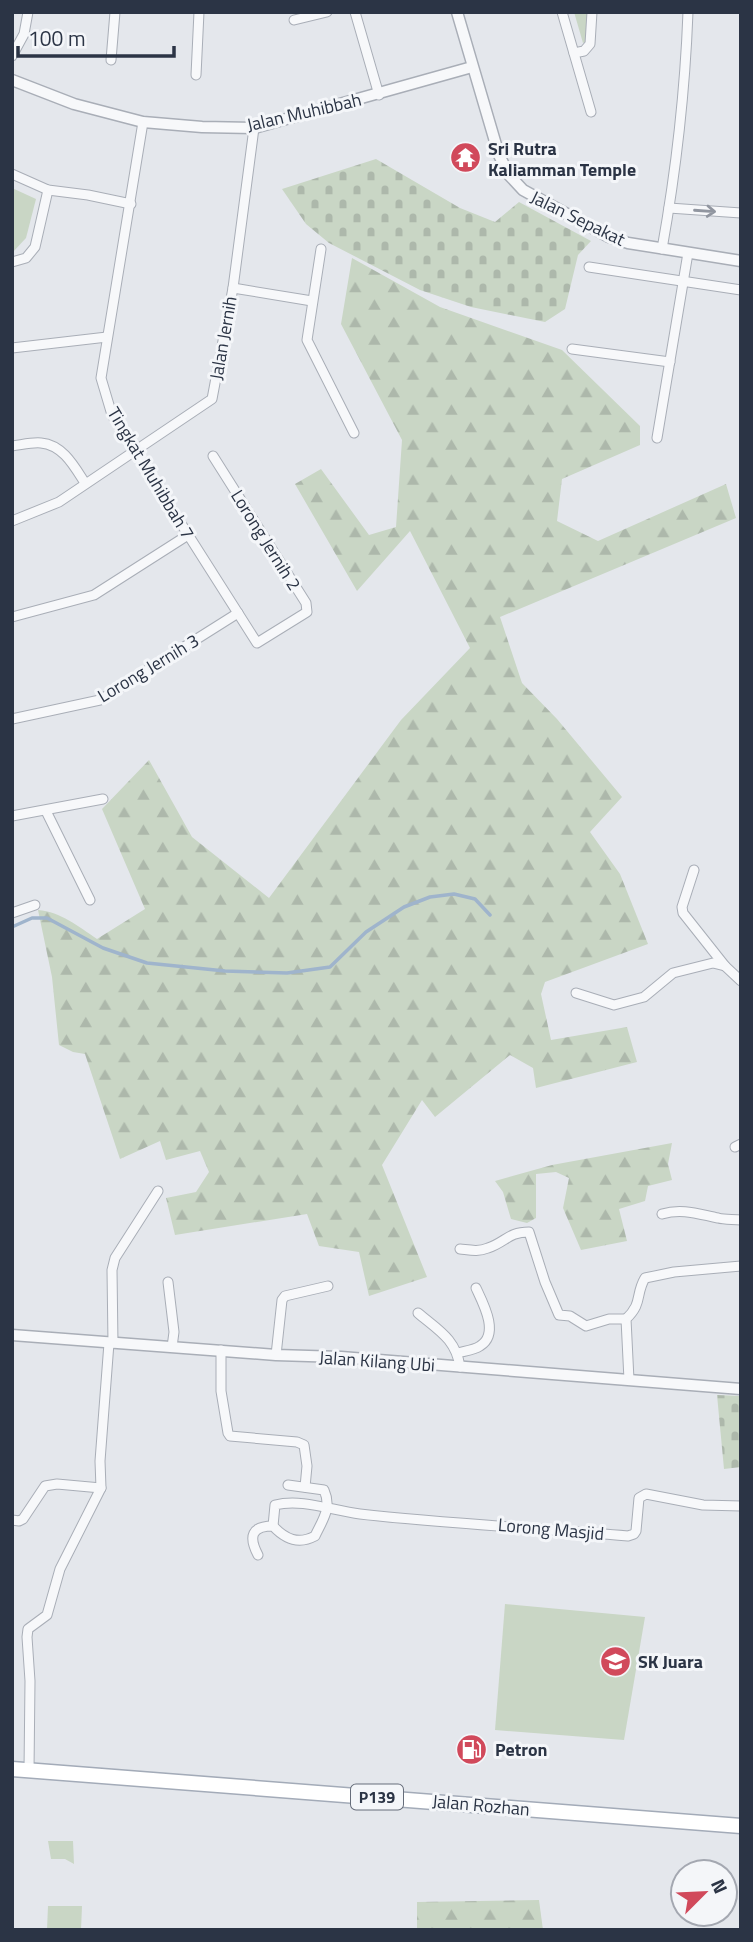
<svg xmlns="http://www.w3.org/2000/svg" width="753" height="1942" viewBox="0 0 753 1942" font-family="'Titillium Web',sans-serif">
<style>
.green{fill:#c9d6c5}
.forest{fill:url(#forest-firs)}
.cemetery{fill:url(#cemetery-stones)}
.lines{fill:none;stroke-linecap:round;stroke-linejoin:round}
.stream{stroke:#9fb4cc;stroke-width:3.5}
.minor-casing{stroke:#a9aeb7;stroke-width:11}
.tertiary-casing{stroke:#a9aeb7;stroke-width:13}
.primary-casing{stroke:#a3abb8;stroke-width:17}
.minor{stroke:#f7f8fa;stroke-width:9}
.tertiary{stroke:#f7f8fa;stroke-width:10}
.primary{stroke:#fff;stroke-width:14}
.oneway{stroke:#9196a0}
.labels{text-anchor:middle;dominant-baseline:central;stroke-width:6;stroke-linejoin:round;paint-order:stroke}
.shield{fill:#f4f6f9;stroke:#676e7b;stroke-width:2}
.shield-label{font-size:16px;font-weight:bold;fill:#2b3445}
.street-label{font-size:18px;fill:#2b3445;stroke:#f4f6f9}
.poi-label{font-size:18px;font-weight:bold;fill:#2b3445;stroke:#f4f6f9;text-anchor:start}
</style>
<defs>
<pattern id="forest-firs" width="22" height="20" patternUnits="userSpaceOnUse" patternTransform="scale(1.75)"><rect width="22" height="20" fill="#c9d6c5"/><path d="M5 1l3.5 6h-7zM16 11l3.5 6h-7z" fill="#adb8ab"/></pattern>
<pattern id="cemetery-stones" width="16" height="16" patternUnits="userSpaceOnUse" patternTransform="scale(1.75)"><rect width="16" height="16" fill="#c9d6c5"/><path d="M2 7V4a2 2 0 0 1 4 0v3zM10 15v-3a2 2 0 0 1 4 0v3z" fill="#adb8ab"/></pattern>
</defs>
<rect width="100%" height="100%" fill="#e4e7ec"/>
<g class="green">
<polygon points="574,12 589,12 587,41 583,43"/>
<polygon points="12,188 36,199 26,238 12,253"/>
<polygon points="505,1604 645,1617 624,1740 495,1730"/>
<polygon points="48,1841 73,1841 74,1864 65,1859 51,1859"/>
<polygon points="48,1906 82,1906 81,1930 47,1930"/>
</g>
<g class="forest">
<path d="M352,258L440,307L562,350L640,426V445L562,479L557,521L598,541L726,484L736,518L500,617L522,683L557,719L622,797L590,832L620,874L648,944L545,982L541,994L551,1040L627,1027L637,1062L536,1088L533,1068L510,1055L435,1117L422,1100L382,1165L427,1277L369,1296L359,1252L319,1246L307,1214L175,1235L166,1198L196,1192L209,1172L200,1151L166,1160L160,1141L120,1159L85,1054L73,1052L59,1045L52,977L38,910C61,912 78,926 97,939L145,909L102,809L149,760L192,837L269,898L401,720L470,648L410,531L357,591L295,484L321,469L369,535L396,527L402,440L341,324Z"/>
<polygon points="672,1143 668,1164 672,1180 648,1186 645,1201 619,1209 627,1241 581,1250 563,1208 569,1178 556,1172 536,1174 536,1218 527,1223 511,1219 503,1192 495,1181 552,1165"/>
<polygon points="539,1900 543,1930 417,1930 417,1902"/>
</g>
<g class="cemetery">
<polygon points="376,159 460,208 495,222 519,202 591,241 578,255 565,309 545,322 471,307 420,290 329,243 306,224 282,189"/>
<polygon points="717,1395 741,1396 741,1467 724,1469"/>
</g>
<g class="lines">
<polyline class="stream" points="12,927 32,918 47,918 103,948 147,963 225,971 287,973 330,967 366,932 404,907 430,897 454,894 475,899 490,915"/>
<defs>
<g id="minor">
<polyline points="355,12 379,95"/>
<polyline points="562,12 591,112"/>
<polyline points="294,20 327,12"/>
<polyline points="574,53 584,51 590,44 592,12"/>
<polyline points="12,56 24,34 28,12"/>
<polyline points="111,60 115,12"/>
<polyline points="196,75 199,12"/>
<polyline points="143,122 101,378 112,415 257,643 307,612 306,603 213,456"/>
<polyline points="12,174 48,190 88,195 131,204"/>
<polyline points="669,208 741,213"/>
<polyline points="321,249 307,340 354,433"/>
<path d="M662,249C676,171 685,92 688,12"/>
<polyline points="12,262 26,258 35,247 48,190"/>
<polyline points="589,267 741,290"/>
<polyline points="233,288 312,301"/>
<polyline points="12,348 107,337"/>
<polyline points="572,349 670,362"/>
<polyline points="657,438 688,253"/>
<path d="M12,446C21,445 32,442 41,443C63,445 74,466 85,483"/>
<polyline points="12,521 59,502 212,399 233,288 254,128"/>
<polyline points="12,617 94,595 188,535"/>
<polyline points="12,719 100,700 238,613"/>
<polyline points="46,811 90,900"/>
<polyline points="12,816 103,799"/>
<polyline points="694,870 682,907 683,913 725,966"/>
<polyline points="12,913 35,905"/>
<polyline points="576,993 614,1005 644,997 673,973 713,963 725,966 741,981"/>
<polyline points="735,1147 741,1144"/>
<path d="M662,1214C682,1208 698,1214 718,1218C725,1220 733,1219 741,1220"/>
<path d="M460,1249C470,1250 478,1252 488,1248C506,1242 508,1232 529,1232L545,1282L559,1315L570,1316L586,1326L609,1319H626"/>
<polyline points="168,1282 174,1332 172,1347"/>
<path d="M418,1313C438,1330 456,1339 460,1367"/>
<polyline points="113,1343 112,1270 115,1258 158,1191"/>
<polyline points="221,1350 221,1391 228,1433 230,1436 297,1442 304,1445 307,1466 305,1487"/>
<path d="M458,1353C465,1351 474,1350 480,1346C500,1334 483,1303 476,1288"/>
<polyline points="276,1355 282,1300 285,1296 328,1286"/>
<path d="M629,1380L626,1319C643,1303 635,1295 645,1278L674,1272L741,1266"/>
<polyline points="12,1520 19,1521 23,1519 45,1486 57,1484 101,1488"/>
<path d="M273,1526L275,1505C302,1498 333,1511 360,1514C449,1524 539,1528 628,1536L634,1534L636,1531L639,1498L646,1494L703,1505L741,1506"/>
<path d="M258,1555C248,1536 252,1526 273,1526C285,1539 298,1545 315,1536C323,1519 332,1508 324,1490L288,1485"/>
<polyline points="29,1770 30,1681 27,1637 28,1629 47,1615 60,1569 101,1488 100,1461 109,1343"/>
</g>
<g id="tertiary">
<polyline points="457,12 499,155 509,175 523,190 609,237 628,243 741,261"/>
<polyline points="12,80 74,104 143,122 202,127 254,128 472,67"/>
<polyline points="12,1335 276,1355 341,1357 741,1389"/>
</g>
<polyline id="primary" points="12,1769 741,1826"/>
</defs>
<use href="#minor" class="minor-casing"/>
<use href="#tertiary" class="tertiary-casing"/>
<use href="#primary" class="primary-casing"/>
<use href="#minor" class="minor"/>
<use href="#tertiary" class="tertiary"/>
<use href="#primary" class="primary"/>
</g>
<defs><path id="oneway-shaft" d="M-6 0H5M1.5-3L5.5 0L1.5 3" fill="none" stroke-width="1.6" stroke-linecap="round" stroke-linejoin="round" transform="scale(1.75)"/></defs>
<use class="oneway" href="#oneway-shaft" transform="translate(705 211) rotate(4)"/>
<defs>
<symbol id="temple-disc" viewBox="-11 -11 22 22"><circle r="9.5" fill="#d1495b" stroke="#f4f6f9"/><path d="M0-6L5-2H3V0L6.5 2.5H4V6H1.5V3h-3V6H-4V2.5H-6.5L-3 0V-2H-5Z" fill="#fff"/></symbol>
<symbol id="school-disc" viewBox="-11 -11 22 22"><circle r="9.5" fill="#d1495b" stroke="#f4f6f9"/><path d="M0-5L7-2L0 1L-7-2ZM-4 1L0 2.5L4 1V4Q0 6-4 4Z" fill="#fff"/></symbol>
<symbol id="fuel-disc" viewBox="-11 -11 22 22"><circle r="9.5" fill="#d1495b" stroke="#f4f6f9"/><path d="M-5.5-6h7V0h2V4h1.3V-2.5L3-4.5l.8-.8L6-3V5H2.5V1h-1V6h-7ZM-4.2-4.7v3.2H.2V-4.7Z" fill="#fff"/></symbol>
</defs>
<g fill-rule="evenodd">
<use href="#temple-disc" x="448" y="140" width="35" height="35"/>
<use href="#school-disc" x="598" y="1644" width="35" height="35"/>
<use href="#fuel-disc" x="454" y="1732" width="35" height="35"/>
</g>
<g class="labels">
<rect class="shield" x="351" y="1784.5" width="52" height="25" rx="5"/>
<g class="shield-label">
<text x="377" y="1797">P139</text>
</g>
<g class="street-label">
<text transform="translate(304 112) rotate(-13)">Jalan Muhibbah</text>
<text transform="translate(578 218) rotate(26)">Jalan Sepakat</text>
<text transform="translate(223 338) rotate(-80)">Jalan Jernih</text>
<text transform="translate(151 473) rotate(59)">Tingkat Muhibbah 7</text>
<text transform="translate(266 540) rotate(58)">Lorong Jernih 2</text>
<text transform="translate(148 668) rotate(-31)">Lorong Jernih 3</text>
<text transform="translate(377 1361) rotate(4)">Jalan Kilang Ubi</text>
<text transform="translate(551 1529) rotate(5)">Lorong Masjid</text>
<text transform="translate(481 1805) rotate(5)">Jalan Rozhan</text>
</g>
<g class="poi-label">
<text x="488" y="148">Sri Rutra<tspan x="488" dy="21">Kaliamman Temple</tspan></text>
<text x="638" y="1661">SK Juara</text>
<text x="495" y="1749">Petron</text>
</g>
</g>
<rect width="753" height="1942" fill="none" stroke="#2b3445" stroke-width="28"/>
<g transform="translate(704 1893) rotate(66)"><circle r="33" fill="#f4f6f9" stroke="#a4a8b1" stroke-width="2"/>
<path d="M0-5L12 26L0 18L-12 26Z" fill="#d1495b"/>
<text y="-10" font-size="19" font-weight="bold" text-anchor="middle" fill="#2b3445">N</text>
</g>
<path d="M18 46v10h156v-10" fill="none" stroke="#2b3445" stroke-width="3.5"/>
<text x="28" y="46" font-size="21" fill="#2b3445" stroke="#f4f6f9" stroke-width="5" paint-order="stroke">100 m</text>
</svg>
